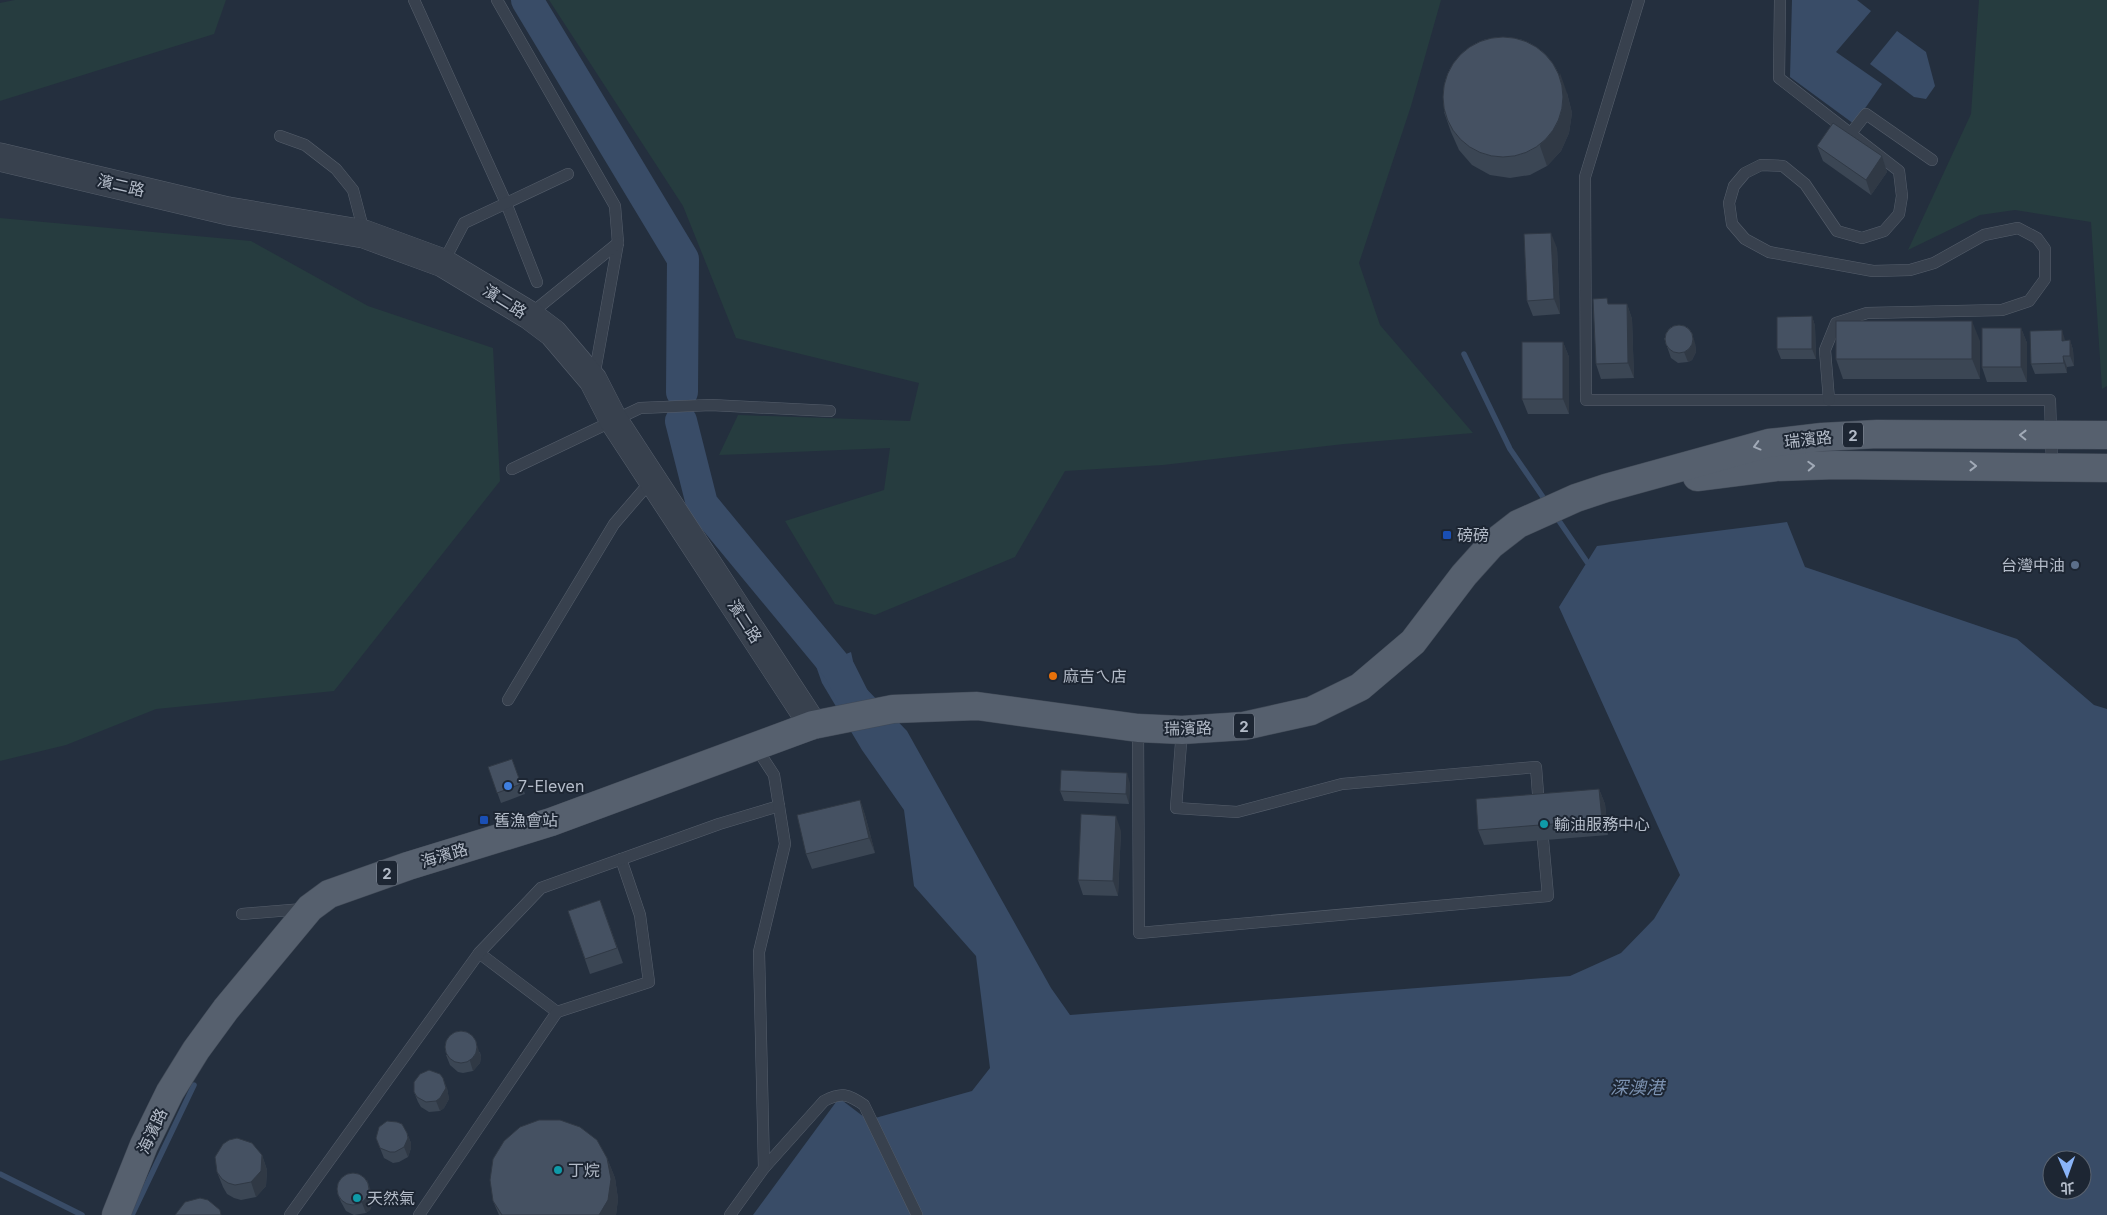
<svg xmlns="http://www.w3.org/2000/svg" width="2107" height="1215" viewBox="0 0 2107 1215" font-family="Inter,'Noto Sans TC',sans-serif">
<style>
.green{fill:#263c3f}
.water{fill:#394c67;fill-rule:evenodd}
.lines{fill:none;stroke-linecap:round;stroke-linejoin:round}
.stream{stroke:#394c67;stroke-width:5.5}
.river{stroke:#394c67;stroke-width:32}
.service-casing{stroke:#565f6c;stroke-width:12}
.tertiary-casing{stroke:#565f6c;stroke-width:29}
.primary-casing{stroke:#414a57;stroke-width:29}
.service{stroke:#38414e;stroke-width:11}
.tertiary{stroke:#38414e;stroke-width:28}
.primary{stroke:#56606e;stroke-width:28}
.wall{fill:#3b4654}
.shaded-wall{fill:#303945}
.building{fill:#455162;stroke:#303945}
.oneway{stroke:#a1aab7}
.transit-dot{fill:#1a4fb4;stroke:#1d2633;stroke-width:2}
.service-dot{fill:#5c6f8a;stroke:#1d2633;stroke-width:2}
.food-dot{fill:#e8710a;stroke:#1d2633;stroke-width:2}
.shop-dot{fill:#3f7fe0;stroke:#1d2633;stroke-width:2}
.culture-dot{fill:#0f9aa8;stroke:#1d2633;stroke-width:2}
.labels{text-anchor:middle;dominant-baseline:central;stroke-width:4;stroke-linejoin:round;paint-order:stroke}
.shield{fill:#1d2633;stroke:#878f9c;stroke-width:1}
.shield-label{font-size:15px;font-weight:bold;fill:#b4bcc9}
.street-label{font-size:16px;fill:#b4bcc9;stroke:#1d2633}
.poi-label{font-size:16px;fill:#b4bcc9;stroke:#1d2633;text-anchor:start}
.water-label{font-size:18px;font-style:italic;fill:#7c92b1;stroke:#1d2633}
</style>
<rect width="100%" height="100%" fill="#242f3e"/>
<g class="green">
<polygon points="15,0 226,0 214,34 0,101 0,3"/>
<polygon points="549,0 1441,0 1411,106 1359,263 1380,325 1473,433 1344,444 1163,465 1065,471 1015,557 875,615 835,604 785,521 884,490 890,448 719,455 738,415 910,421 919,383 736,338 683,206"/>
<polygon points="1979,0 2107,0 2107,386 2102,389 2091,222 2015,210 1980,215 1908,250 1971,114"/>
<polygon points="0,218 251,241 368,306 493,348 500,481 334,691 156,709 66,745 0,761"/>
</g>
<g class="water">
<polygon points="1792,0 1857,0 1871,11 1836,52 1882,84 1854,124 1790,77"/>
<polygon points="1897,31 1926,52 1935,86 1926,99 1914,97 1870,64"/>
<path d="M1787,522L1805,567L2017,639L2094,705L2107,709V1215H753L839,1098L868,1120L972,1091L990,1068L976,956L914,886L904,810L862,750L822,683L816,666L851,652L857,679L907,731L1051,988L1070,1015L1570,976L1621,953L1654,919L1680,875L1559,607L1597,546ZM2052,1160H2082V1190H2052Z"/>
</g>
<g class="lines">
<g class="stream">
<polyline points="1464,354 1510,449 1547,503"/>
<polyline points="1555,515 1587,562"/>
<polyline points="0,1174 82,1215"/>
<polyline points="132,1215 194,1085"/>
</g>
<g class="river">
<polyline points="527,0 683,259 682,392"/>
<polyline points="681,421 702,504 840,671 854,699"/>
</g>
<defs>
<g id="service">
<polyline points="414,0 506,203 537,282"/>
<polyline points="497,0 615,206 618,243 594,377"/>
<polyline points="1639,0 1585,177 1586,400 2050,400 2052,467"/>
<polyline points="1780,0 1779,78 1899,171 1902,196 1899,214 1884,231 1862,238 1837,231 1805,184 1783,166 1761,165 1745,173 1734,186 1729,203 1732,224 1745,239 1769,252 1873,271 1910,270 1934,263 1984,235 2018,228 2037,238 2045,249 2045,279 2029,301 2002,310 1867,313 1836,323 1825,350 1829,400"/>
<polyline points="1851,133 1866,114 1932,160"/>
<polyline points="280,136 305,145 336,169 353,190 364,232"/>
<polyline points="443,263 464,223 568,174"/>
<polyline points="529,315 618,243"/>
<polyline points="512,469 640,408 711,405 830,411"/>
<polyline points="508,700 614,524 652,480"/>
<polyline points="1138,728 1139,933 1548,896 1543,840"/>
<polyline points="1182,730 1176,808 1237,812 1342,784 1536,767 1539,807"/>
<polyline points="242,914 303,909"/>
<polyline points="479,953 557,1012 649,982 640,915 621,859"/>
<path d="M764,1168L824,1101C842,1092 848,1094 864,1105L917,1215"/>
<polyline points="290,1215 479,953 541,888 719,824 779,806"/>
<polyline points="419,1215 557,1012"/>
<polyline points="730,1215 764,1168 759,952 785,844 774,775 755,746"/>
</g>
<polyline id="tertiary" points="0,157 228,211 364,234 443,263 529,315 553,333 593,380 614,421 813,725"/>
<g id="primary">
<polyline points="1697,477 1776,467 1836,465 2107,468"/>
<polyline points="116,1215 144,1145 170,1092 196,1050 226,1009 310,908 329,894 408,866 551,822 813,725 893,709 977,706 1138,728 1182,730 1244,726 1311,711 1360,687 1413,642 1464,575 1491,545 1518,524 1576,498 1606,488 1769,443 1822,437 1877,434 2107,435"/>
</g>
</defs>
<use href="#service" class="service-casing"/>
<use href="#tertiary" class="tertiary-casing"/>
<use href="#primary" class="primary-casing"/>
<use href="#service" class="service"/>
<use href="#tertiary" class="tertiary"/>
<use href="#primary" class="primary"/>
</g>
<g class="wall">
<polygon points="1567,93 1572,113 1569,133 1561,151 1547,166 1530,175 1510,178 1490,175 1472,165 1459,150 1451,132 1444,112"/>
<polygon points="1817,146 1882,156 1887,172 1871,195 1823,161"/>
<polygon points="1557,248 1560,314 1533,316 1527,301"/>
<polygon points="1610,304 1627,304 1632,319 1634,378 1601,379 1596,364"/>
<polygon points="1812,316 1815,326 1816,359 1781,359 1777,349"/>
<polygon points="2021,328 2027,343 2027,382 1987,382 1982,367"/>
<polygon points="1664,338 1695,343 1696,352 1692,360 1688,362 1678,363 1671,358"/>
<polygon points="2065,340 2070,340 2073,350 2074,366 2067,367 2067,373 2035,374 2031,364"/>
<polygon points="1980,341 1980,379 1843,379 1836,359"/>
<polygon points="1563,342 1569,357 1569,414 1528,414 1522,399"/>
<polygon points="512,759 525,794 501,803 488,767"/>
<polygon points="1130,783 1129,804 1064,801 1060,791"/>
<polygon points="1599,789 1605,804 1608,835 1484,845 1478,830"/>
<polygon points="860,800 865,815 875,853 812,869 806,854"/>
<polygon points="1121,831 1118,896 1083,895 1078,880"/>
<polygon points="600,900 623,963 590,974 568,911"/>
<polygon points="480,1052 481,1057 480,1063 473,1071 463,1073 458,1072 450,1065 446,1055"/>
<polygon points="447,1088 449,1099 444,1108 440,1111 429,1112 421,1107 418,1102 414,1092"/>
<polygon points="407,1133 411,1143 411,1148 408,1157 399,1162 393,1163 384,1158 376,1138"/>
<polygon points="262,1155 267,1170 266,1186 256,1197 241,1200 234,1198 227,1194 223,1187 217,1172"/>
<polygon points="607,1158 615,1178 618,1199 616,1215 499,1215 493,1201"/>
<polygon points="337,1192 374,1200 370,1210 366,1213 354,1215 346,1211 341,1202"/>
</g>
<g class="shaded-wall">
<polygon points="1560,73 1567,93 1572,113 1569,133 1561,151 1547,166 1540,146"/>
<polygon points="1882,156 1887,172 1871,195 1866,180"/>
<polygon points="1551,233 1557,248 1560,314 1554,299"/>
<polygon points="1627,304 1632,319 1634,378 1628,363"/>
<polygon points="1812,316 1815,326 1816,359 1812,349"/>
<polygon points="1972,321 1980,341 1980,379 1972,359"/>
<polygon points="2021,328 2027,343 2027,382 2021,367"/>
<polygon points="2062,330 2065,340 2062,341"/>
<polygon points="1692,333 1695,343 1696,352 1692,360 1688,362 1684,352"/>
<polygon points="2070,340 2073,350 2074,366 2070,356"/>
<polygon points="1563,342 1569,357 1569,414 1563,399"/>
<polygon points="2063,356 2067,367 2067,373 2064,363"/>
<polygon points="1127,773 1130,783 1129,804 1126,794"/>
<polygon points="1599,789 1605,804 1608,835 1602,820"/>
<polygon points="860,800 865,815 875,853 869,838"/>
<polygon points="1116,816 1121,831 1118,896 1113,881"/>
<polygon points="476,1042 481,1057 480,1063 473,1071 470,1061"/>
<polygon points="443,1078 447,1088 449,1099 444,1108 440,1111 436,1101"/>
<polygon points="407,1133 411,1143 411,1148 408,1157 404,1147"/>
<polygon points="262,1155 267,1170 266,1186 256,1197 251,1182"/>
<polygon points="607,1158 615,1178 618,1199 616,1215 599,1215"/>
<polygon points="367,1179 374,1200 370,1210 366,1213 362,1203"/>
</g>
<g class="building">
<circle cx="1503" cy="97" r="60"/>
<polygon points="1833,123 1882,156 1866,180 1817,146"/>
<polygon points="1551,233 1554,299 1527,301 1524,234"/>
<polygon points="1607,298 1608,304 1627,304 1628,363 1596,364 1593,299"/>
<polygon points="1812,316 1812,349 1777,349 1777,317"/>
<rect x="1836" y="321" width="136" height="38"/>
<circle cx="1679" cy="339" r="14"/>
<rect x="1982" y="328" width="39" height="39"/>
<polygon points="2062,330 2062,341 2070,340 2070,356 2063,356 2064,363 2031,364 2030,331"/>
<rect x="1522" y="342" width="41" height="57"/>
<polygon points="512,759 521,784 497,793 488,767"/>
<polygon points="1061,770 1127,773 1126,794 1060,791"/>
<polygon points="1599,789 1602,820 1478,830 1476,799"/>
<polygon points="860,800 869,838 806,854 797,815"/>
<polygon points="1081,814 1116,816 1113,881 1078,880"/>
<polygon points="600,900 617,948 585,959 568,911"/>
<circle cx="461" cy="1047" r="16"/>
<polygon points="429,1070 440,1074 443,1078 446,1088 440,1098 436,1101 426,1102 417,1097 414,1092 414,1082 420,1074"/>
<polygon points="539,1120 560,1120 580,1127 597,1140 607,1158 611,1179 608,1200 599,1215 502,1215 493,1201 490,1180 493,1159 504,1141 520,1127"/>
<polygon points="387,1121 397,1122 402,1124 407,1133 408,1138 404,1147 395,1152 390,1152 380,1148 376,1138 379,1127"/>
<polygon points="237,1138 252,1143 262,1155 261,1171 251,1182 235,1185 228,1183 222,1179 217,1172 215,1157 223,1144 229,1140"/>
<circle cx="353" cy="1189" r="16"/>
<polygon points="200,1198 208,1200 220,1210 221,1215 175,1215 185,1202"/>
</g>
<defs><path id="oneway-chevron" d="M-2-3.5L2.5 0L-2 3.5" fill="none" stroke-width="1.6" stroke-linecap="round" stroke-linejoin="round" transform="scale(1.25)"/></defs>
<g class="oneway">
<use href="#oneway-chevron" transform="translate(2023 435) rotate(-179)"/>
<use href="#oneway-chevron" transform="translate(1757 446) rotate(165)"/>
<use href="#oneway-chevron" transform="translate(1811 466) rotate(-3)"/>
<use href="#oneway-chevron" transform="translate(1973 466) rotate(1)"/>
</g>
<g class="transit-dot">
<rect x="1442" y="530" width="10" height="10" rx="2.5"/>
<rect x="479" y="815" width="10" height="10" rx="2.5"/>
</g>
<circle class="service-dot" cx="2075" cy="565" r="5"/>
<circle class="food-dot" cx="1053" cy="676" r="5"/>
<circle class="shop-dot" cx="508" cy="786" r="5"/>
<g class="culture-dot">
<circle cx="1544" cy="824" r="5"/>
<circle cx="558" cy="1170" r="5"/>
<circle cx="357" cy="1198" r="5"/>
</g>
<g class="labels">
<g class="shield">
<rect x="1843" y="422.5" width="20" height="25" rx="4"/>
<rect x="1234" y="713.5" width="20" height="25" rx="4"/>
<rect x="377" y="860.5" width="20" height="25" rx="4"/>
</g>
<g class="shield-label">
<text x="1853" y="435">2</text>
<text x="1244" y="726">2</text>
<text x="387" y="873">2</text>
</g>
<g class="street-label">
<text transform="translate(121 185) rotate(13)">濱二路</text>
<text transform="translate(505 301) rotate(32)">濱二路</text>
<text transform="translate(1808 439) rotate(-6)">瑞濱路</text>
<text transform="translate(745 621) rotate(57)">濱二路</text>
<text transform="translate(1188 728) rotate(-1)">瑞濱路</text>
<text transform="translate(444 855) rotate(-17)">海濱路</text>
<text transform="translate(152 1131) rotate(-65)">海濱路</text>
</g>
<g class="poi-label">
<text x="1457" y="535">磅磅</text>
<text x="2065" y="565" text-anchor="end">台灣中油</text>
<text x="1063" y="676">麻吉ㄟ店</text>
<text x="518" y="786">7-Eleven</text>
<text x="494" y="820">舊漁會站</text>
<text x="1554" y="824">輸油服務中心</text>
<text x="568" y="1170">丁烷</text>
<text x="367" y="1198">天然氣</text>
</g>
<g class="water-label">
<text x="1637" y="1087">深澳港</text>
</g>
</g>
<g transform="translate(2067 1175) rotate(178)"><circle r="24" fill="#1d2633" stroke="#59626f"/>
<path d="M0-4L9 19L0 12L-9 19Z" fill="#8ab4f8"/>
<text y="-8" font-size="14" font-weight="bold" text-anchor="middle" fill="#b4bcc9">北</text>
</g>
</svg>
